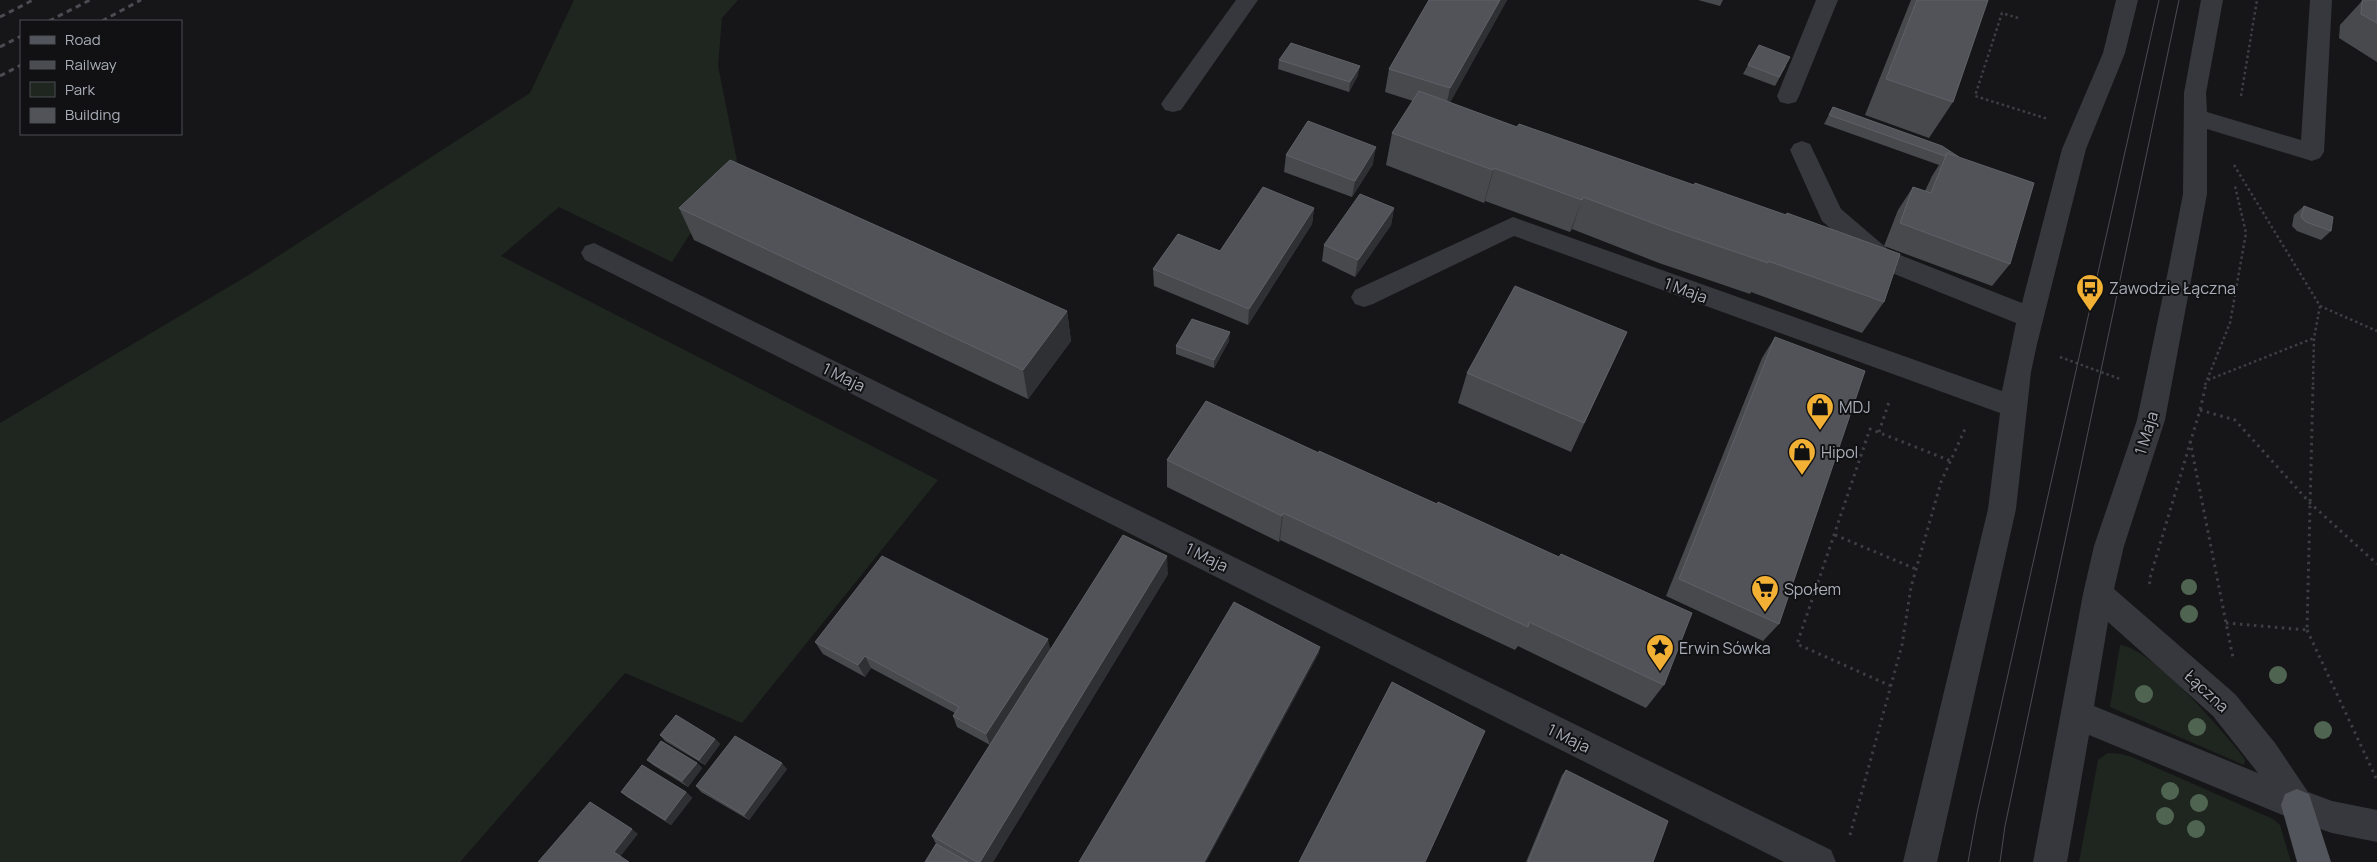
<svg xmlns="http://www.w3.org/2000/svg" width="2377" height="862" viewBox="0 0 2377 862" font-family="Manrope,sans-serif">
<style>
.green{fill:#1e261f}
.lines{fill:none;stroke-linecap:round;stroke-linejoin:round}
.path-far1{stroke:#3d3f44;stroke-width:2.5;stroke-dasharray:2.5 3;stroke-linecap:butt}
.path{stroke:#3d3f44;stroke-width:3;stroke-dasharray:2.5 4.5;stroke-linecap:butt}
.minor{fill:#37383d;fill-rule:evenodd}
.major{fill:#53555c;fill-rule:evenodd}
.tram{stroke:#4a4c52;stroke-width:1}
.rail{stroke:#4a4c52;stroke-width:3;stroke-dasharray:5.5 4.5;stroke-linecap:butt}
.tree{fill:#506452}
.wall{fill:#47494d}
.shaded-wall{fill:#2f3033}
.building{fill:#525359;stroke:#5f6168}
.labels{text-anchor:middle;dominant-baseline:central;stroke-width:4;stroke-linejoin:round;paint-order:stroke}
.poi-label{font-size:16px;fill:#a8adb8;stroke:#111113;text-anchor:start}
.street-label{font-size:16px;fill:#a8adb8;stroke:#111113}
</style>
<rect width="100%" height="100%" fill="#161618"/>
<g class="green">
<polygon points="574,0 738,0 722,18 718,66 737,161 672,262 559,207 501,256 938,480 742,723 625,673 460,862 0,862 0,423 252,273 530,93"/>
<path d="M2120,645C2150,647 2220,728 2240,753L2245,760L2244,765L2110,707Z"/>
<polygon points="2108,753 2121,754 2132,757 2273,819 2280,825 2291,862 2079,862 2098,760"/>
</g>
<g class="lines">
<g class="path-far1">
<polyline points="2018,18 2002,13 1975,96 2048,119"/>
<polyline points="2241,96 2257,0"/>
<polyline points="2234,165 2320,306 2377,331"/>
<polyline points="2060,357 2120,379"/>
<polyline points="2208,380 2314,338"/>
<polyline points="2205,385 2230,323 2246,233 2235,186"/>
<polyline points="2313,385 2314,338 2320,306"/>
</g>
<g class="path">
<polyline points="2200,410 2235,420 2310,503 2377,564"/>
<polyline points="1879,432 1890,399"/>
<polyline points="2190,441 2233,658"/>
<polyline points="1835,535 1916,569"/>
<polyline points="2150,584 2149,581 2200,410 2206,384"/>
<polyline points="2226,623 2307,630 2313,384"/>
<polyline points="2307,630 2377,780"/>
<polyline points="1891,686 1797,644 1870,429 1951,461"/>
<polyline points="1850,835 1902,645 1911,587 1941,482 1965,429"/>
</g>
<g class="minor">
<polygon points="1236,0 1258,0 1181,110 1173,112 1165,110 1161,104 1165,98"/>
<polygon points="1816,0 1838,0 1799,96 1796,102 1788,104 1780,102 1777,96"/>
<polygon points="2116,0 2138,0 2125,53 2086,149 2037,344 2031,372 2016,509 1937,862 1903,862 1988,509 2000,413 1514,236 1373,304 1364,307 1355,304 1351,297 1355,290 1513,217 2002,391 2016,323 1872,265 1822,221 1790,150 1794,144 1802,141 1810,144 1841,209 1890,251 2022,303 2062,149 2103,53"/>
<path d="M2201,0H2223L2206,93L2207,112L2301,140L2310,0H2332L2324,152L2320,158L2312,161L2207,129V194L2165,420L2124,546L2114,589L2235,694L2275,743L2308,792L2332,801L2377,810V842L2332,833L2297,821L2089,735L2067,862H2033L2083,594L2094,546L2137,420L2168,271L2183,194L2184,93ZM2108,622L2213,716L2258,773L2094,706Z"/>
<polygon points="594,243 1831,850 1836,862 1784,862 585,260 581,253 585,246"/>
</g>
<polygon class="major" points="2297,789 2309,794 2331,862 2297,862 2281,805 2285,794"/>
<g class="tram">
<polyline points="1968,862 1977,813 2159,0"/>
<polyline points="2000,862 2005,826 2179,0"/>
</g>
<g class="rail">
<polyline points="0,17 33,0"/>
<polyline points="49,21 90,0"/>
<polyline points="102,21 141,0"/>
<polyline points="0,47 21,36"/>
<polyline points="0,76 21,65"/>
</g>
</g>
<g class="tree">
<circle cx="2189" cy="587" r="8"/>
<circle cx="2189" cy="614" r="9"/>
<circle cx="2278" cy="675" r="9"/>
<circle cx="2144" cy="694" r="9"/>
<circle cx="2197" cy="727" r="9"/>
<circle cx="2323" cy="730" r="9"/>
<circle cx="2170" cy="791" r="9"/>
<circle cx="2199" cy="803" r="9"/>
<circle cx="2165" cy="816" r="9"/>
<circle cx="2196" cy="829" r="9"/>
</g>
<g class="wall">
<polygon points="1429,0 1507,0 1450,102 1884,302 1862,333 1751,292 1750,294 1659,263 1572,229 1570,232 1485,201 1484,203 1386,165 1392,133 1413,101 1385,92 1389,69"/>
<polygon points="1698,0 1723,0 1720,6"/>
<polygon points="1911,0 1988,0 1953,102 1929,138 1865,115"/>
<polygon points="2377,0 2377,62 2339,38 2340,25 2362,1"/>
<polygon points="1279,60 1358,75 1349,92 1278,69"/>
<polygon points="1748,65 1786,66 1775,86 1743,74"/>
<polygon points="1833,107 1942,146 2010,264 1992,286 1884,246 1898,210 1913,187 1925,191 1932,176 1939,165 1824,124"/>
<polygon points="1286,155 1373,164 1352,197 1284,172"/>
<polygon points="2304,206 2331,231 2321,240 2297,231 2292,226 2294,215"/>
<polygon points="679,208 1067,311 1071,341 1028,399 694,240"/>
<polygon points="1314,208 1312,224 1248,325 1154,286 1153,269 1220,251"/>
<polygon points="1394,208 1391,225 1355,277 1322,261 1324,245"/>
<polygon points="1627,332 1571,452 1458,403 1467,373"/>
<polygon points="1775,337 1779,624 1763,641 1666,596 1762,358"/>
<polygon points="1229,341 1214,368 1176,354 1176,346"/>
<polygon points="1206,401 1664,685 1646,708 1518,646 1515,650 1280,540 1279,542 1167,487 1167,460"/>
<polygon points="1168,574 993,862 925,862 936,844 932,836 990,745 957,727 953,716 955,713 871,668 865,677 823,654 815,642 1050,650"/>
<polygon points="660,735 715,739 720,744 705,765 665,741"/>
<polygon points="647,760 697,763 702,768 688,787 653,765"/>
<polygon points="787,769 749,820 701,792 696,786"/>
<polygon points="1566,770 1653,862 1526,862 1562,775"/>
<polygon points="621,792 686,792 692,798 671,825 627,797"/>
</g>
<g class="shaded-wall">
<polygon points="1500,0 1507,0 1445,112 1450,88"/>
<polygon points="1360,66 1358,75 1349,92 1350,82"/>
<polygon points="1376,147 1373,164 1352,197 1355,181"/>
<polygon points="1494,168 1485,201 1484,203 1493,170"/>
<polygon points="1583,197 1572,229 1570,232 1582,200"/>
<polygon points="1314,208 1312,224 1248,325 1249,309"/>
<polygon points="1394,208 1391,225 1355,277 1358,260"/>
<polygon points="1067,311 1071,341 1028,399 1023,370"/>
<polygon points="1230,332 1229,341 1214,368 1214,360"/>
<polygon points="1283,513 1280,540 1279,542 1282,516"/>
<polygon points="1167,556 1168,574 993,862 980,862"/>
<polygon points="1048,639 1051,652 990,745 986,734"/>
<polygon points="1320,647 1319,653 1206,862 1204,862"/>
<polygon points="865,656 871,668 865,677 858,665"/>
<polygon points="715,739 720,744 705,765 699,760"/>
<polygon points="697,763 702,768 688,787 682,781"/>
<polygon points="782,763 787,769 749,820 744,815"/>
<polygon points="686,792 692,798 671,825 665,820"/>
<polygon points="632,829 638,834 620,857 614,852"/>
</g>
<g class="building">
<polygon points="1429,0 1500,0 1450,88 1389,69"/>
<polygon points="1917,0 1988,0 1953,102 1886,79"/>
<polygon points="2363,0 2377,0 2377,23 2361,14 2362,1"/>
<polygon points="1291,43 1360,66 1350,82 1279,60"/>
<polygon points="1759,45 1790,57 1779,77 1748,65"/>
<polygon points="1419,91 1517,127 1519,124 1694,185 1695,183 1786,215 1787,213 1900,254 1884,302 1768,261 1768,263 1674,231 1583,197 1582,200 1494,168 1493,170 1392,133"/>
<polygon points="1833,107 1942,146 1959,157 1947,153 1945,156 1829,115"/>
<polygon points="1308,121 1376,147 1355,181 1286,155"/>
<polygon points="1947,153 2034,183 2010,264 1900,223 1913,187 1931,193"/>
<polygon points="730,160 1067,311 1023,370 679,208"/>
<polygon points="1263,187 1314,208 1249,309 1153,269 1178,234 1220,251"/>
<polygon points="1360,194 1394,208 1358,260 1324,245"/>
<polygon points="2304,206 2333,217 2331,231 2306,222 2301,217"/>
<polygon points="1515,286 1627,332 1584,423 1467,373"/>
<polygon points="1192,319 1230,332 1214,360 1176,346"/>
<polygon points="1775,337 1865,371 1779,624 1679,579"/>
<polygon points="1206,401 1319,453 1319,451 1437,504 1438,502 1559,557 1561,554 1692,613 1664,685 1529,622 1528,627 1283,513 1282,516 1167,460"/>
<polygon points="1123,535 1167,556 980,862 977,862 932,836"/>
<polygon points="882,556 1048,639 986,734 953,716 959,707 865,656 858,665 815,642"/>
<polygon points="1234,602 1320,647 1204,862 1079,862"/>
<polygon points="1392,682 1485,731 1425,862 1299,862"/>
<polygon points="676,715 715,739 699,760 660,735"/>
<polygon points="735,736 782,763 744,815 696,786"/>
<polygon points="661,741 697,763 682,781 647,760"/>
<polygon points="642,765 686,792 665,820 621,792"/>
<polygon points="1566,770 1668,821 1653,862 1528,862"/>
<polygon points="590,802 632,829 614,852 629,862 538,862"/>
<polygon points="936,844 968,862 925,862"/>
</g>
<defs>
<symbol id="bus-pin" viewBox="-11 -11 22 30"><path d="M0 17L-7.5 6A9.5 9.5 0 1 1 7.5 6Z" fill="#f2b134" stroke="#111113"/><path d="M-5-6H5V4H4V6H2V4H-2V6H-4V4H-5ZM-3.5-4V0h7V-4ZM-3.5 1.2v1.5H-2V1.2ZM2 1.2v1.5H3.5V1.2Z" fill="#111"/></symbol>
<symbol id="shop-pin" viewBox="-11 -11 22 30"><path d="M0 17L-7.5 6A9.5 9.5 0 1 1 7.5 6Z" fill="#f2b134" stroke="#111113"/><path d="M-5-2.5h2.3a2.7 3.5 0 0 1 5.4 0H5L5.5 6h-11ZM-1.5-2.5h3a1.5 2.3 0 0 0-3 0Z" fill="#111"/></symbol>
<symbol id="supermarket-pin" viewBox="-11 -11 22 30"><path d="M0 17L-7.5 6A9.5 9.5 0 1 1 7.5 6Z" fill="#f2b134" stroke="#111113"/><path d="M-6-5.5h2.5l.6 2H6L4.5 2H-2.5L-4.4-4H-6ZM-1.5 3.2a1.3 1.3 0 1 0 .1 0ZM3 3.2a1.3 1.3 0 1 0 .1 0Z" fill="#111"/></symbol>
<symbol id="sight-pin" viewBox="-11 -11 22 30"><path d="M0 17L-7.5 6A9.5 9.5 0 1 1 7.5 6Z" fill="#f2b134" stroke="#111113"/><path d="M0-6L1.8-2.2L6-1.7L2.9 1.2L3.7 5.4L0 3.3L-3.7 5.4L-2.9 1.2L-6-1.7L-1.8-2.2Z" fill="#111"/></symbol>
</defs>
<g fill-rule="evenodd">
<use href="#bus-pin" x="2074" y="272" width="32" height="43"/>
<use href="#shop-pin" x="1804" y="391" width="32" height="43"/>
<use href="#shop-pin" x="1786" y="436" width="32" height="43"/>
<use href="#supermarket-pin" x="1749" y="573" width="32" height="43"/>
<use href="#sight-pin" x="1644" y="632" width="32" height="43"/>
</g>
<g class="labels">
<g class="poi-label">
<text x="2109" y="288">Zawodzie Łączna</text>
<text x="1839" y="407">MDJ</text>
<text x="1821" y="452">Hipol</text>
<text x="1784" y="589">Społem</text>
<text x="1679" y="648">Erwin Sówka</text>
</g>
<g class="street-label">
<text transform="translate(1686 290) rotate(20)">1 Maja</text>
<text transform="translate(844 377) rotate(26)">1 Maja</text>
<text transform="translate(2146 433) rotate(-73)">1 Maja</text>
<text transform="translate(1207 557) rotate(26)">1 Maja</text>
<text transform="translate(2207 691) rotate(43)">Łączna</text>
<text transform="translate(1569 738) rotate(26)">1 Maja</text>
</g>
</g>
<rect x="20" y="20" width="162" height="115" fill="#111113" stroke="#4d4f55"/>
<rect x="30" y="36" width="25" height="8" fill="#53555c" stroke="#4d4f55"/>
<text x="65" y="45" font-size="15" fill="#a8adb8">Road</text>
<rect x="30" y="61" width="25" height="8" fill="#4a4c52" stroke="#4d4f55"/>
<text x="65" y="70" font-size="15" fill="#a8adb8">Railway</text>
<rect x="30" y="82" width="25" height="15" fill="#1e261f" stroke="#4d4f55"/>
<text x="65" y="95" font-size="15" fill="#a8adb8">Park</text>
<rect x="30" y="108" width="25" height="15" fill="#525359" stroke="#4d4f55"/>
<text x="65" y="120" font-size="15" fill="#a8adb8">Building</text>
</svg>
